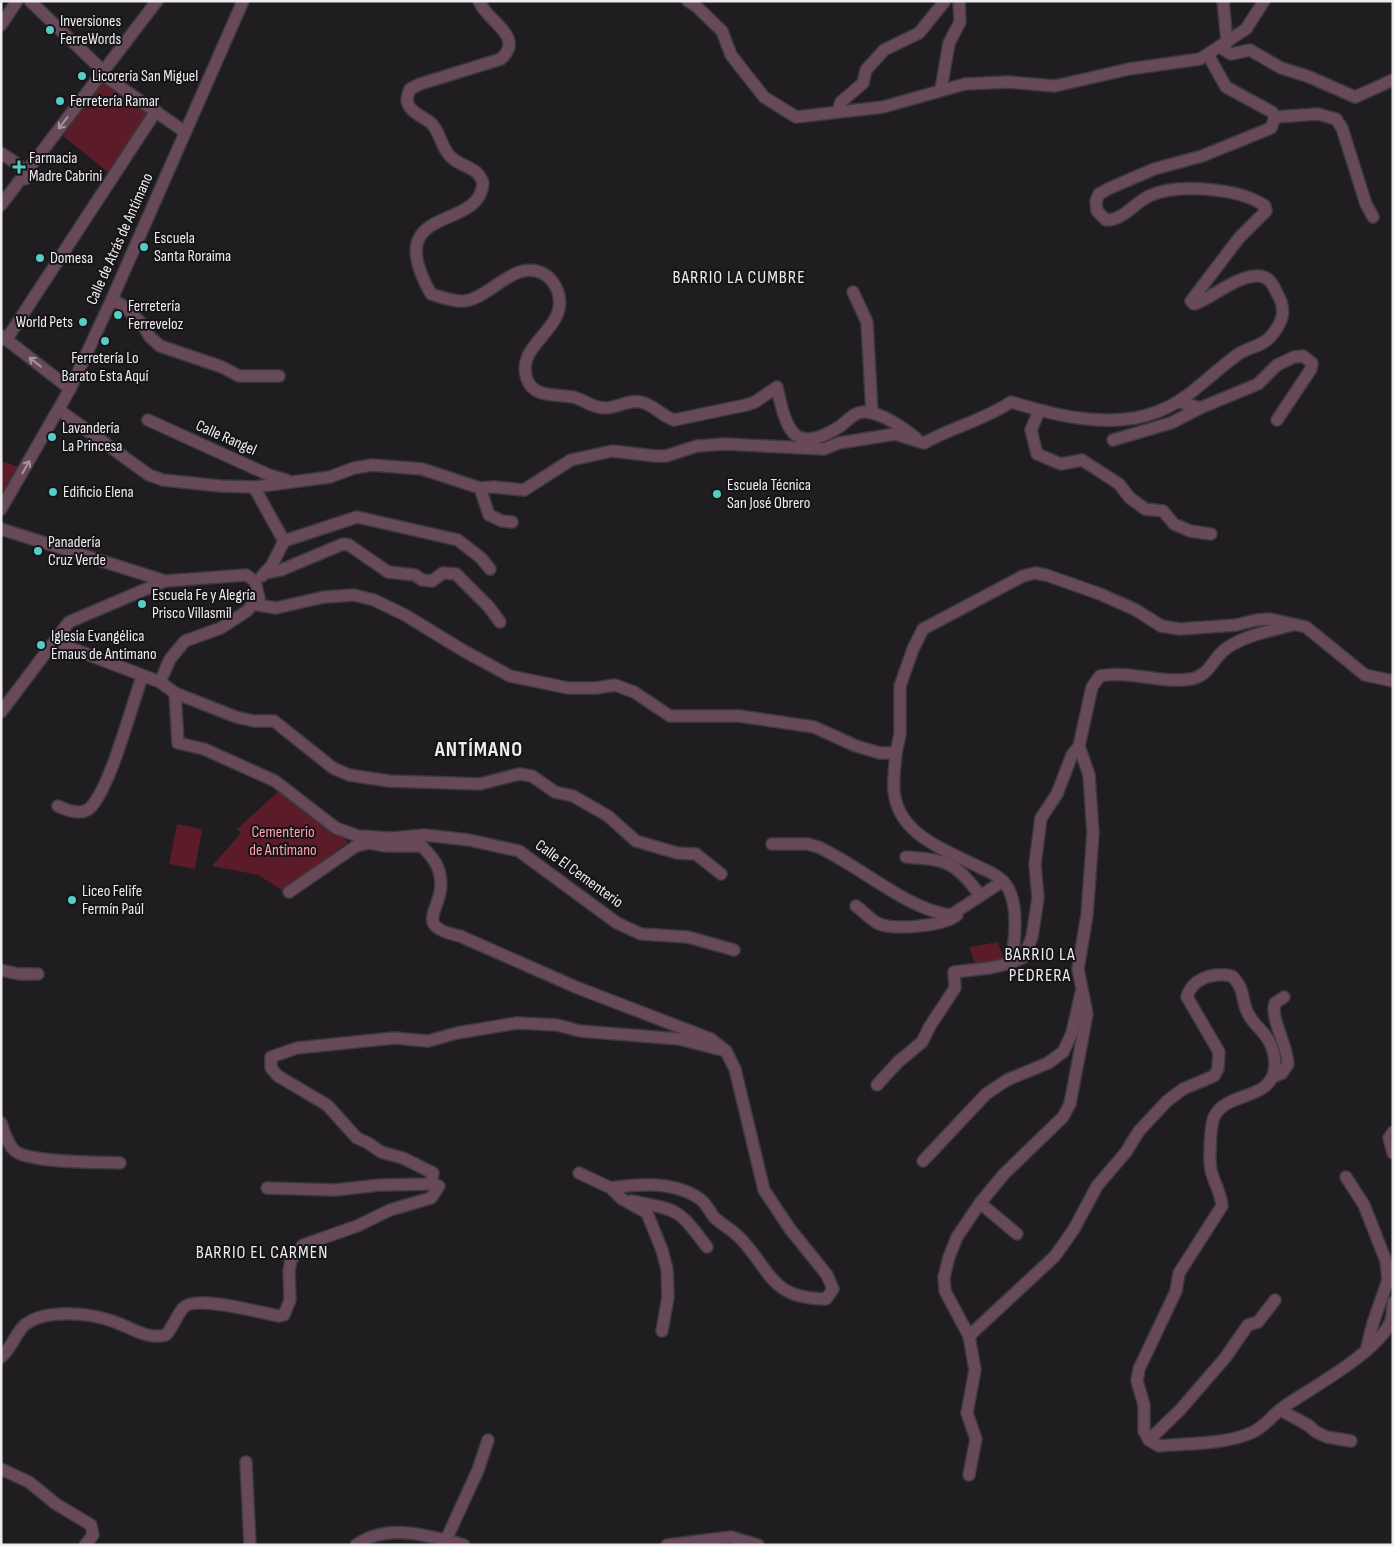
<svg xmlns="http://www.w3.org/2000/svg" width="1394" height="1546" viewBox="0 0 1394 1546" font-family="'Sofia Sans Condensed',sans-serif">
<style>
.green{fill:#5c1b29}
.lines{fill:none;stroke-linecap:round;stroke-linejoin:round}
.minor-casing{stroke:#3c3a3d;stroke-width:14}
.minor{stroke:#68495a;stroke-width:11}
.oneway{stroke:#a4929d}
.poi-dot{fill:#54cdc7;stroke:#161416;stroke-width:2}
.labels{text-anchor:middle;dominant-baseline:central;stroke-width:4;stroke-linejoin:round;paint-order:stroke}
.poi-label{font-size:16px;fill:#eeecee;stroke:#161416;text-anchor:start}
.street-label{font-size:16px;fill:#eeecee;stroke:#161416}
.park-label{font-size:16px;fill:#fda0ac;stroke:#161416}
.neighbourhood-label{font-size:18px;letter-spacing:1px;fill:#eeecee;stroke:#161416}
.district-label{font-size:21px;font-weight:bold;letter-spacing:1px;fill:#eeecee;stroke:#161416}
</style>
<rect width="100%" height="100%" fill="#1f1d20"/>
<g class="green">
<polygon points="106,77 156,111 114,177 63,136"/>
<polygon points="1,461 25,469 1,509"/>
<polygon points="282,788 315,812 348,842 283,891 258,875 212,866 241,833 237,829"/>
<polygon points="177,824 202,829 195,869 169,864"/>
<polygon points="998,942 1005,962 976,966 969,947"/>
</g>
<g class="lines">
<defs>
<g id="minor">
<polyline points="30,1 98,66 106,77 185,132"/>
<path d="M479,1C486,21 526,36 501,59L420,84L410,89C408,94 406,99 408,104C412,114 425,117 432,124C441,134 441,148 451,157C462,168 478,166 483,183C480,233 379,202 431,294C440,297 455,302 464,301C491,298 515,258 544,274C551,278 555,284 558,292C570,329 514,344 527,379C533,398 557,394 573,397C585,400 592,408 605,408C618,408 629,399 641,402C654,405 662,416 674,420L746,405L755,402L777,387C786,429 793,456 839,427C847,422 854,411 865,412C883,413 902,427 916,438"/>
<polyline points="688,1 697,7 722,31 731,55 764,97 796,117 883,107 965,84 1008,82 1055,86 1129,69 1200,59 1246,29 1264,1"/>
<polyline points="1223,1 1227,42"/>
<polyline points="1,25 17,1"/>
<polyline points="1220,47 1231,54 1250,50 1281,68 1307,76 1355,97 1393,80"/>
<polyline points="941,89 949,43 960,22 959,1"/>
<polyline points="838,111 841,102 863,83 866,70 884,50 919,33 945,1"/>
<polyline points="1275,117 1318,114 1336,119 1342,128 1366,204 1373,217"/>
<path d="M1,153C11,160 25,166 25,179"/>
<polyline points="1,205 157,1"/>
<polyline points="853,292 867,322 872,413"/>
<polyline points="112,299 126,308 143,325 150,337 160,346 222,367 239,376 279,376"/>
<polyline points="2,336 70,389"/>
<polyline points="6,340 156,111"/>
<polyline points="1180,402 1200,408 1258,384 1277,365 1294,357 1303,356 1312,363 1311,369 1277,420"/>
<path d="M59,410L149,475L163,480L220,486L254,487L330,477L354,468L372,465L422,469L480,488L494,487L524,490L571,460L612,451L655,456H666L697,446L725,444L824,449L839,443L895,434L924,443C953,427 984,420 1011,402C1052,414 1092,425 1135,418C1183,409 1200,382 1237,355C1246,348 1263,346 1270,337C1283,323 1287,310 1277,293C1273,285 1270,277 1259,276C1238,275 1216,295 1197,303L1194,304L1191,301L1239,238L1266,211L1265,206C1240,188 1177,183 1149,196C1134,203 1124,220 1106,220L1097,211L1096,201L1099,194L1110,188L1154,169L1202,156L1271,128L1275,117L1272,112L1226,87L1208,55"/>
<polyline points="1039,411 1031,430 1037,454 1061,464 1082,460 1119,484 1130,498 1145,509 1163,511 1174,524 1190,531 1211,534"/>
<polyline points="148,420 269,475 286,480"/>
<polyline points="1113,440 1171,423 1200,408"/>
<polyline points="254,487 284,541 272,565 262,576"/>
<polyline points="480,488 489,515 502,521 512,522"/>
<polyline points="1,509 70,389 112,299 243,1"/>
<polyline points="1,529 165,581 246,575 255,581"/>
<polyline points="284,541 357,517 458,540 481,558 490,569"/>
<polyline points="265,573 281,570 343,544 349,545 388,572 415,575 422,580 432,581 443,573 456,574 489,607 500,622"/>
<polyline points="252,604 276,608 324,597 354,595 374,600 405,615 464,651 510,676 568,688 596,688 615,685 634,692 670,716 739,716 814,727 856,746 880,753 896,753 900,734 900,686 913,649 923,629 1023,576 1035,573 1046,575 1100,594 1136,610 1161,626 1180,629 1236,625 1256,620 1270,619 1306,627 1365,675 1393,681"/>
<polyline points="55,642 160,682 175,693 236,717 254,721 274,721 333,768 349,775 389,781 480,784 519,774 532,776 555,792 573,796 608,816 636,841 677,853 696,854 721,874"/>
<polyline points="160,682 170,659 185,641 221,628 247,611 259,598 255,581"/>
<polyline points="175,693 178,743 204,749 275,781 336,828 358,836 392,838 425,835 469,840 519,851 617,923 641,934 688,937 734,950"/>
<polyline points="1,712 69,622 165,581"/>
<path d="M896,753C895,765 893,779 894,791C898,836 948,851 981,868C991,872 1003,878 1008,888C1019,908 1015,941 1011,963L1024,957L1032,937L1038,898L1035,864L1041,818L1057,794L1072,755L1079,746"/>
<path d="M58,806C68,811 82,816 91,807C111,785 131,708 142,677"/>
<path d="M415,837C424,851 437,858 440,875C447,909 408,925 460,936L578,988L711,1039L726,1051L735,1069L764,1190L790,1229L827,1275L833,1289L826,1299C770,1298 772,1272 741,1239C733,1230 722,1225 714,1217C708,1209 706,1202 697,1197C672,1181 639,1184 611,1188"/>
<path d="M772,844H808L818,847C859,865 907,910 951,915L1003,881"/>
<path d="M906,857C947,860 954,861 980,895"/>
<polyline points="289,892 356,846 369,843 386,846 421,846"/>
<path d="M856,906C863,911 870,919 877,923C893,931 944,926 957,915"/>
<polyline points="1,970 19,974 38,974"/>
<path d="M1273,1077L1282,1073L1288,1064C1287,1043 1270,1019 1275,1003L1284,997"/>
<polyline points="877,1085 898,1062 922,1042 930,1026 955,988 954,972 990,968 1011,963"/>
<path d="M1,1123C5,1133 7,1144 15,1151C30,1163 99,1162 120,1163"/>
<polyline points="1393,1132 1389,1138 1393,1153"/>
<polyline points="923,1161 986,1094 1007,1080 1048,1063 1063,1052 1072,1033 1081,993"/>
<polyline points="579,1173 611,1188 622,1199 647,1213 662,1250 667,1269 668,1297 662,1331"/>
<polyline points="1346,1177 1364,1205 1386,1261 1388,1280 1373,1323 1367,1347"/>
<polyline points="267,1188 335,1190 380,1185 431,1184"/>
<path d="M631,1201C678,1210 678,1208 707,1247"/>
<polyline points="980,1203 1017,1234"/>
<path d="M969,1336L1055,1256L1074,1229L1097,1186L1126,1152L1139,1131L1167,1101L1183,1089L1214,1076L1218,1069L1219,1052L1187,997C1192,978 1214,972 1232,976C1247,991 1240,1002 1250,1017C1255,1025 1264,1032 1269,1041C1273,1048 1275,1058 1275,1066C1272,1102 1227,1090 1214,1117C1210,1127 1209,1159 1211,1170C1214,1183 1221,1193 1222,1206L1179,1273L1176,1291L1139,1369L1137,1381L1144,1405V1431L1149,1440L1159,1446C1188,1443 1225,1445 1253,1432C1266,1426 1273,1414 1285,1406C1313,1387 1378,1352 1391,1321C1393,1315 1392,1308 1393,1302"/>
<path d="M1,1357C13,1347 16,1331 26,1324C47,1309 90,1313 112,1321C131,1327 146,1340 166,1335C173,1327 177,1315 183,1308C195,1294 261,1313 279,1316L284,1315L290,1300L289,1271L291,1260L303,1245L357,1226L390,1210L431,1198L439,1186L431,1184L433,1173L403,1158L381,1152L368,1143L357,1138L327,1105L278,1076L271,1068V1057L297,1048L394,1038L428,1041L457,1033L517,1023L557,1025L580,1031L679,1039L726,1051"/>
<polyline points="1280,1410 1308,1425 1316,1432 1327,1437 1351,1441"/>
<polyline points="1149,1440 1180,1410 1225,1358 1248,1325 1258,1322 1275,1300"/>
<polyline points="246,1462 250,1545"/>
<polyline points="1,1469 29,1482 56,1504 91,1525 93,1535 85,1545"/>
<path d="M969,1475L976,1439L967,1413L975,1370L969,1336L945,1291L944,1277L949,1257L957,1237L980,1203L1004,1174L1063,1117L1070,1104L1087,1014L1078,969L1087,915L1093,833L1089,775L1079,746L1092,687L1100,676C1130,670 1161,684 1191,679C1210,676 1213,657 1227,648C1246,635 1270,631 1292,625"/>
<path d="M356,1545C388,1522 430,1536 464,1545"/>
<polyline points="449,1545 446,1540 478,1470 488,1440"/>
<polyline points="667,1545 731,1537 758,1545"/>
</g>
</defs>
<use href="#minor" class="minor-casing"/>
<use href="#minor" class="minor"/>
</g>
<defs><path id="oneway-shaft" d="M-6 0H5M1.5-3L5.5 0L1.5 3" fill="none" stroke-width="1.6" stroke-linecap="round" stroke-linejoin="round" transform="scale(1.25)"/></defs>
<g class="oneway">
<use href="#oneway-shaft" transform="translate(63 123) rotate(128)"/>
<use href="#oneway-shaft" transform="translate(35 362) rotate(-142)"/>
<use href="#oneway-shaft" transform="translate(26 467) rotate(-60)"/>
</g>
<g class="poi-dot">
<circle cx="50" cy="30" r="5"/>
<circle cx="82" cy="76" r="5"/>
<circle cx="60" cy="101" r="5"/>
<path d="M16.5 159.5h5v5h5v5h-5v5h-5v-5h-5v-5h5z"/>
<circle cx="144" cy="247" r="5"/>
<circle cx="40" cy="258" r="5"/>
<circle cx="118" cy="315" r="5"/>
<circle cx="83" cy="322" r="5"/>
<circle cx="105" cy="341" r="5"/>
<circle cx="52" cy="437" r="5"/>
<circle cx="53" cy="492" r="5"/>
<circle cx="717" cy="494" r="5"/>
<circle cx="38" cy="551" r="5"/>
<circle cx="142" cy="604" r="5"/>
<circle cx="41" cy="645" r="5"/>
<circle cx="72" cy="900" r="5"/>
</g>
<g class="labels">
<g class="poi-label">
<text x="60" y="21">Inversiones<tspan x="60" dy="18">FerreWords</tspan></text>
<text x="92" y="76">Licorería San Miguel</text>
<text x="70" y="101">Ferretería Ramar</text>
<text x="29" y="158">Farmacia<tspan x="29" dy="18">Madre Cabrini</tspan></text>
<text x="154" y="238">Escuela<tspan x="154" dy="18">Santa Roraima</tspan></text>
<text x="50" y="258">Domesa</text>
<text x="128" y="306">Ferretería<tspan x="128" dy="18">Ferreveloz</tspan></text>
<text x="73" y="322" text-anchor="end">World Pets</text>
<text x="105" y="358" text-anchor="middle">Ferretería Lo<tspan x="105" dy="18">Barato Esta Aquí</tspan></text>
<text x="62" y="428">Lavandería<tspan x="62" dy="18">La Princesa</tspan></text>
<text x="727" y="485">Escuela Técnica<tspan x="727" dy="18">San José Obrero</tspan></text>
<text x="63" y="492">Edificio Elena</text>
<text x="48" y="542">Panadería<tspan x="48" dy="18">Cruz Verde</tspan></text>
<text x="152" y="595">Escuela Fe y Alegría<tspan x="152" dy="18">Prisco Villasmil</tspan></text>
<text x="51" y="636">Iglesia Evangélica<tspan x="51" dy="18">Emaus de Antimano</tspan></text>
<text x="82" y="891">Liceo Felife<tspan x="82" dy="18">Fermín Paúl</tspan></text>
</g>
<g class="street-label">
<text transform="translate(120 239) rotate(-66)">Calle de Atrás de Antímano</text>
<text transform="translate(226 438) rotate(24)">Calle Rangel</text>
<text transform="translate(579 874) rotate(36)">Calle El Cementerio</text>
</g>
<g class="park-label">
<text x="283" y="832">Cementerio<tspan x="283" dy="18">de Antímano</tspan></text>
</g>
<g class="neighbourhood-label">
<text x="739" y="277">BARRIO LA CUMBRE</text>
<text x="1040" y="954">BARRIO LA<tspan x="1040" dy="21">PEDRERA</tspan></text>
<text x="262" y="1252">BARRIO EL CARMEN</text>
</g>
<g class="district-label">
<text x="479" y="749">ANTÍMANO</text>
</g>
</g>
<rect width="1394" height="1546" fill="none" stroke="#eeecee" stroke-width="5"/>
</svg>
